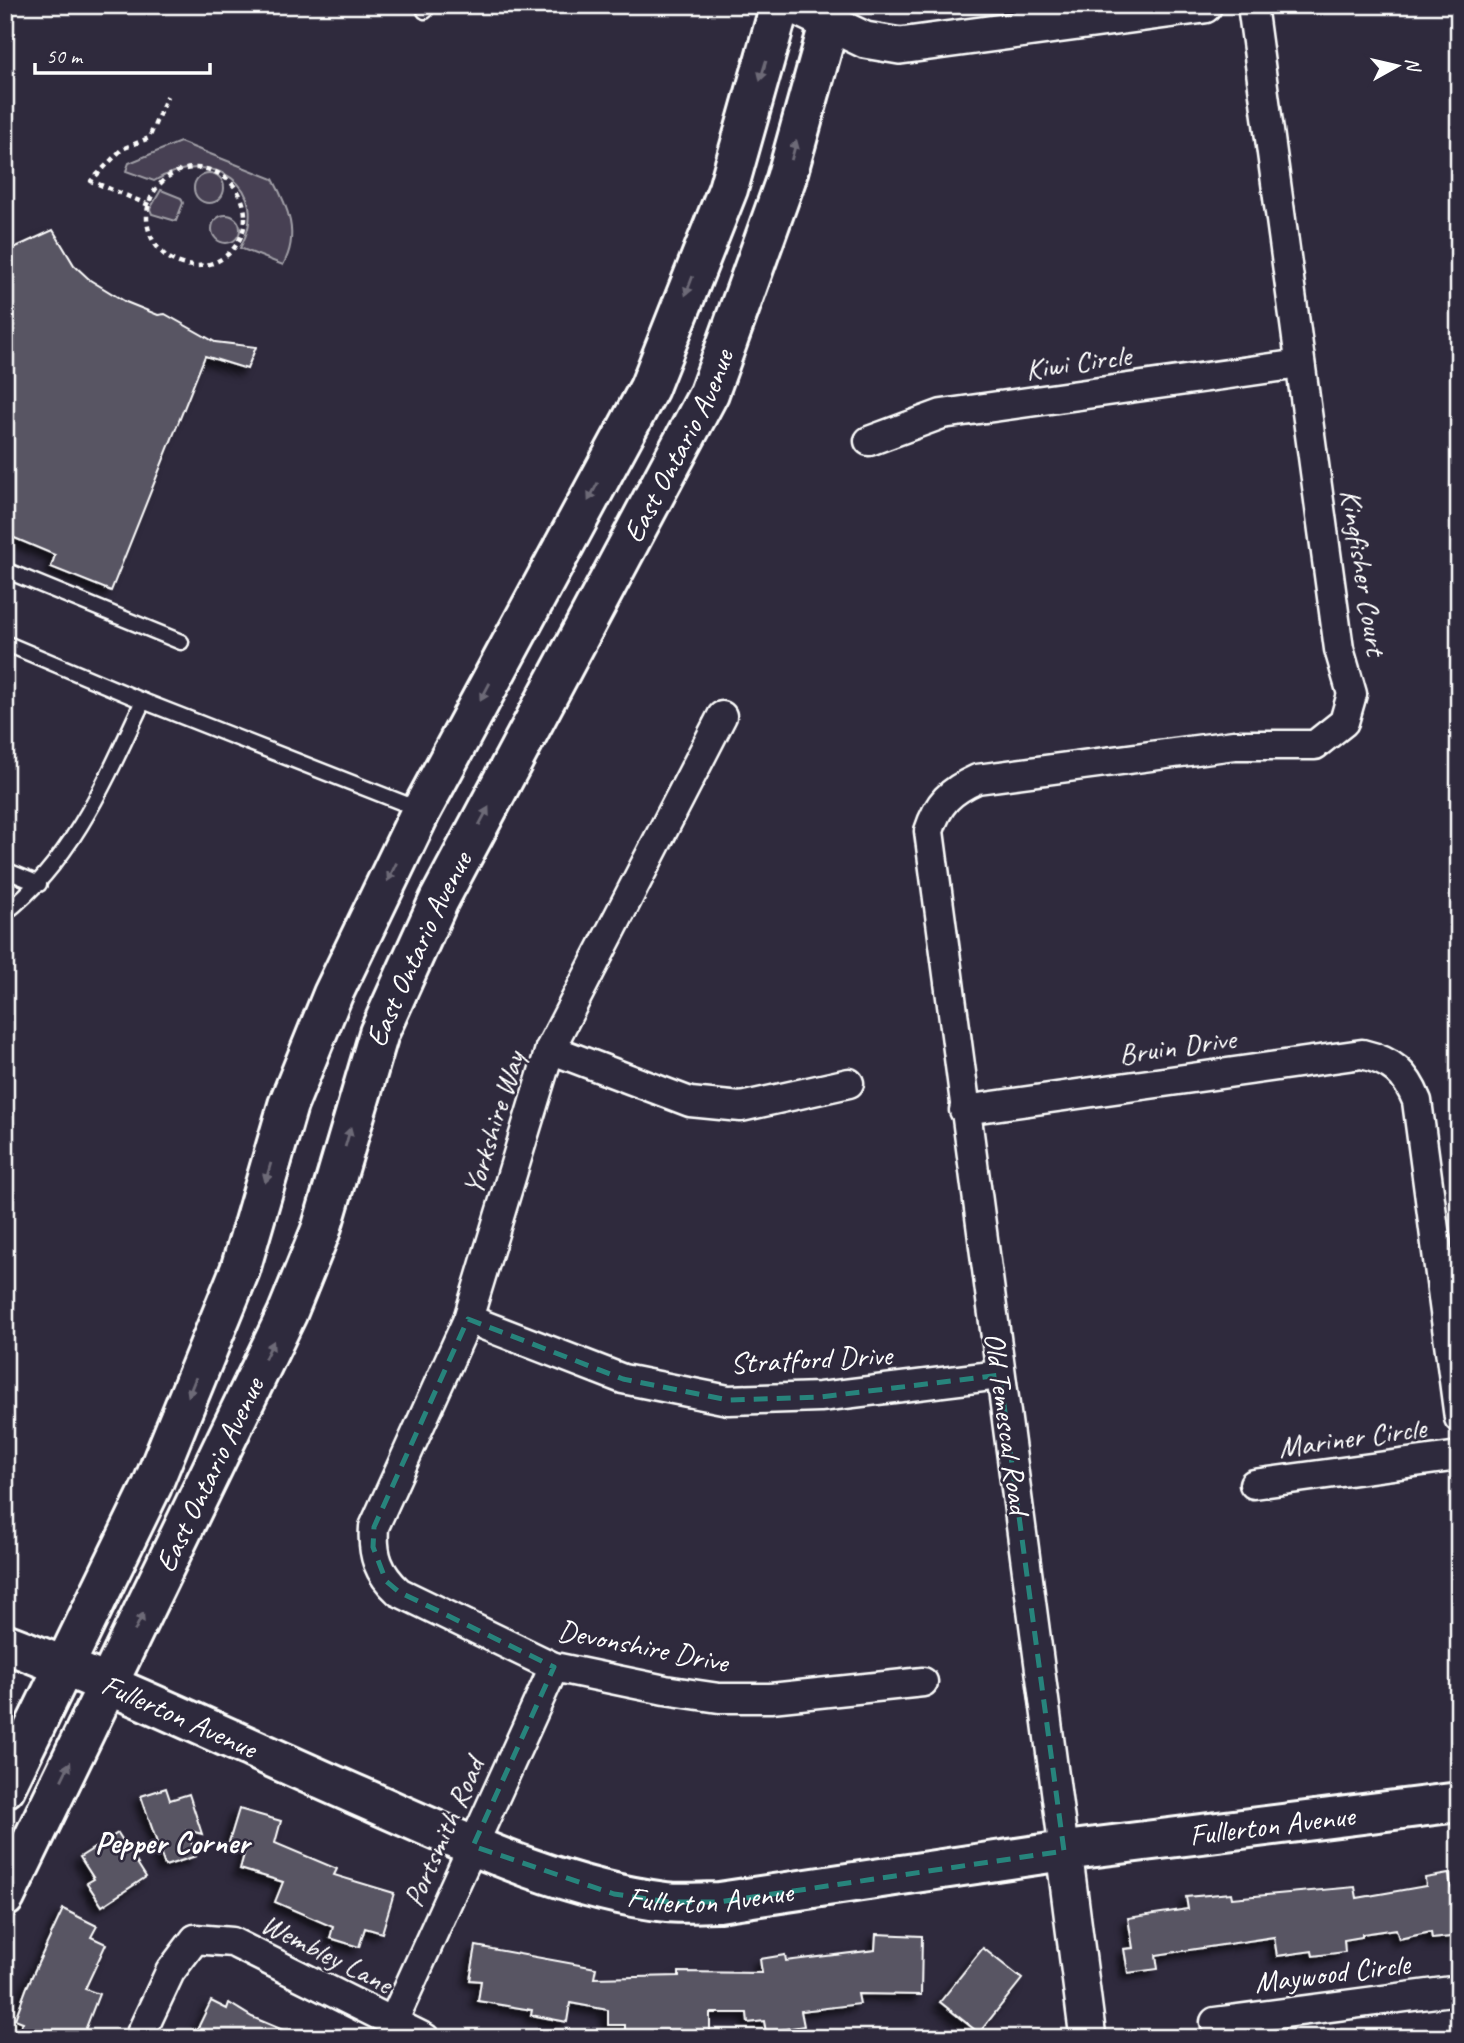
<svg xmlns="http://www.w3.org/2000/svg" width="1464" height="2043" viewBox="0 0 1464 2043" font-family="Caveat,sans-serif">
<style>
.green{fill:#464152;stroke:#a2a0a8;stroke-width:2}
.building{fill:#595564;stroke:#fff;stroke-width:2;filter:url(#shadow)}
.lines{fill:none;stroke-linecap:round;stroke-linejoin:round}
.service-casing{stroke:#fff;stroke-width:19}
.minor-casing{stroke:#fff;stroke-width:33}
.tertiary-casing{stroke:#fff;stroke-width:40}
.secondary-casing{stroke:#fff;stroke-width:44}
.primary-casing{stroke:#fff;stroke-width:44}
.path{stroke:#fff;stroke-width:4.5;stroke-dasharray:5 5;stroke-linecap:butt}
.service{stroke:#2f2a3d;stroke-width:14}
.minor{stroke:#2f2a3d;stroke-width:28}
.tertiary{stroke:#2f2a3d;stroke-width:35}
.secondary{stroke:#2f2a3d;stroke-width:38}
.primary{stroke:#2f2a3d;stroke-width:38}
.oneway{fill:#6d6a77}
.marked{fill:none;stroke:#27847c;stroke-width:5;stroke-dasharray:14 9;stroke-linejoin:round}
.labels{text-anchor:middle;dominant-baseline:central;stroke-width:5;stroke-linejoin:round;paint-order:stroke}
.street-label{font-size:30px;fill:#fff;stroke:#2f2a3d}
.neighbourhood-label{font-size:32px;font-weight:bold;fill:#fff;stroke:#2f2a3d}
</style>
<defs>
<filter id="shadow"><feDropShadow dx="-6" dy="6" stdDeviation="3.5" flood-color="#0009"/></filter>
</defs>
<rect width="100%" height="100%" fill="#2f2a3d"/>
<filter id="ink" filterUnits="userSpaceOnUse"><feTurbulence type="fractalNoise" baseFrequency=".0143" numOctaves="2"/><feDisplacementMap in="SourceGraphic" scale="14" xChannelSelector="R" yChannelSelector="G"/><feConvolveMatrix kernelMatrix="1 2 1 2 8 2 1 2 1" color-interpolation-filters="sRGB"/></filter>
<g filter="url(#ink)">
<g class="green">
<path d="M180,142L273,179C288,207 300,235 283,265L240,248C274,186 212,146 154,181L126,171L129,163Z"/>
<circle cx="209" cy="188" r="15"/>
<polygon points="161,190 181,198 183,203 176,221 152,214 150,209"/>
<circle cx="226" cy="229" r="14"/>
</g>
<g class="building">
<polygon points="53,230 74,265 90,280 126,302 158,315 165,314 215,342 256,347 247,369 205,356 111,591 51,567 55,555 5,534 5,252"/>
<polygon points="166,1788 170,1800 189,1794 202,1834 187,1830 196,1856 165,1866 141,1796"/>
<polygon points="239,1809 281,1821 275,1843 337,1869 334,1875 394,1893 382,1933 365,1928 359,1947 330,1938 333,1927 275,1902 283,1882 240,1869 246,1847 229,1842"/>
<polygon points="118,1833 146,1877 102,1906 87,1883 94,1879 80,1857"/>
<polygon points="1449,1874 1451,1888 1459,1887 1459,1936 1432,1939 1431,1932 1399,1939 1396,1929 1362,1934 1362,1937 1344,1940 1345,1952 1313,1956 1312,1951 1277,1956 1274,1937 1156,1955 1158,1969 1128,1973 1124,1949 1133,1948 1128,1918 1188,1909 1186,1897 1231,1893 1232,1898 1355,1887 1357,1898 1426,1886 1425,1878"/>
<polygon points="63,1909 97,1926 91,1937 106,1944 85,1989 99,1994 82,2038 15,2038 23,2022 15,2019 27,1987"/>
<polygon points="876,1934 922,1936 921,1995 858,1994 860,2004 801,2011 804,2026 766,2032 764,2021 748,2023 747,2013 710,2013 710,2036 625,2035 625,2025 608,2025 608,2010 570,2003 567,2022 531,2015 532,2010 478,2001 481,1981 470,1980 476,1946 596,1968 594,1978 679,1976 679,1972 762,1973 760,1959 785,1955 786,1961 875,1950"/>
<polygon points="983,1948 1022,1979 979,2033 940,2002"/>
<polygon points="211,2001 227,2009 229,2003 252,2017 302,2038 193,2038"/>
</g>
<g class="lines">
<defs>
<g id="service">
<polyline points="425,11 427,5"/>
<polyline points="5,570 181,642"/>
<polyline points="5,643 143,701"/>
<polyline points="5,870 39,884"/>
<path d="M5,913C73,860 107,778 143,701L421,810"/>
</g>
<g id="minor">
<polyline points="869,441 942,414 1300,364"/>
<path d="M722,716L550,1049L468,1319L374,1527C372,1555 378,1573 399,1592L554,1667L665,1690L719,1698H771L923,1682"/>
<polyline points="550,1049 690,1102 741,1107 849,1083"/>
<path d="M964,1110L1362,1054C1392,1061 1406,1073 1417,1101L1459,1418"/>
<polyline points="468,1319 623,1379 728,1400 820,1397 1000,1375"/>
<polyline points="1254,1484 1459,1456"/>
<path d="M1064,1851L929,831C938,803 950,791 977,779L1234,745H1315L1344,722L1352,694L1339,649L1252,5"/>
<polyline points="1215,2022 1459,1990"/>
<polyline points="392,2024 554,1667"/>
<polyline points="139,2038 170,1972 195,1939 232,1942 425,2038"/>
</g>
<g id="tertiary">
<polyline points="792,5 865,40 900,46 1204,5"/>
<polyline points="1064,1851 1088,2038"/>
</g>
<g id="secondary">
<path id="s1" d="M5,1643C126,1689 242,1745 361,1797C459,1840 559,1889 666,1902C683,1904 702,1902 719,1902L1064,1851L1459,1802"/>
</g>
<g id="primary">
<polyline points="5,1788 152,1486 240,1270 288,1105 333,994 421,811 649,388 728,189 780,5"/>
<path id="s2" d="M5,1897L287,1314L321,1230L379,1033L439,900L709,393L786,179L829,24L831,5"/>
</g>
</defs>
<use href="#service" class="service-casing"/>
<use href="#minor" class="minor-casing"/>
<use href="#tertiary" class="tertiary-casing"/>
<use href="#secondary" class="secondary-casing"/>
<use href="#primary" class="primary-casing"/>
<g class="path">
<circle cx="196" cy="217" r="49"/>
<polyline points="149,205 91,181 122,149 149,138 167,96"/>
</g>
<use href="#service" class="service"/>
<use href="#minor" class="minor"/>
<use href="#tertiary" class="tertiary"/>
<use href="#secondary" class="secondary"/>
<use href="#primary" class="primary"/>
</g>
<defs><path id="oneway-solid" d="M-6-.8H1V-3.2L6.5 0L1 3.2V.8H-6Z" transform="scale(1.75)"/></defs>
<g class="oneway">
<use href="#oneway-solid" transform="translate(763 71) rotate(107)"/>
<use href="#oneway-solid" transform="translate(794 150) rotate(-75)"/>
<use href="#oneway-solid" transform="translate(689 286) rotate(111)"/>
<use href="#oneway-solid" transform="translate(593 492) rotate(118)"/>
<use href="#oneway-solid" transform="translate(485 692) rotate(118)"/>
<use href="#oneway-solid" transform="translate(484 816) rotate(-62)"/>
<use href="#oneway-solid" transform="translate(392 872) rotate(116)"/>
<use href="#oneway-solid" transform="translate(348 1137) rotate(-74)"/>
<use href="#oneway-solid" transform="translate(268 1173) rotate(106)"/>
<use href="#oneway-solid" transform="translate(269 1350) rotate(-64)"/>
<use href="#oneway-solid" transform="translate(192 1387) rotate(112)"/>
<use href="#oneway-solid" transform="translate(139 1622) rotate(-64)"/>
<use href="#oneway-solid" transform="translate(66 1771) rotate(-64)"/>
</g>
</g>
<path class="marked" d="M468,1319L623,1379L728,1400L820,1397L1000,1375L1064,1851L719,1902H669L614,1894L473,1846L554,1667L399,1592L386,1581L373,1547L374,1527Z"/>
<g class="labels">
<g class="street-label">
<text transform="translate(1078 362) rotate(-8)">Kiwi Circle</text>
<text stroke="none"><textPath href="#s2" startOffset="1603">East Ontario Avenue</textPath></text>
<text transform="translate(1364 572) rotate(81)">Kingfisher Court</text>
<text stroke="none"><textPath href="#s2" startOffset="1036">East Ontario Avenue</textPath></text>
<text transform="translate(1177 1046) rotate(-8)">Bruin Drive</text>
<text transform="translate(493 1123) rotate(-73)">Yorkshire Way</text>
<text transform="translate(811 1359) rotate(-3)">Stratford Drive</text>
<text transform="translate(1007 1423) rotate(82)">Old Temescal Road</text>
<text transform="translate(1352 1437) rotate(-8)">Mariner Circle</text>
<text stroke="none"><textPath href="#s2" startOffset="469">East Ontario Avenue</textPath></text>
<text transform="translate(643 1646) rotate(11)">Devonshire Drive</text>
<text stroke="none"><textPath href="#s1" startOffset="189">Fullerton Avenue</textPath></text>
<text stroke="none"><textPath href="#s1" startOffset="1323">Fullerton Avenue</textPath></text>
<text transform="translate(443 1832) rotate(-66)">Portsmith Road</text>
<text stroke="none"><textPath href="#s1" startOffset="756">Fullerton Avenue</textPath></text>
<text transform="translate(327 1953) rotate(27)">Wembley Lane</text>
<text transform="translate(1332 1973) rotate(-7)">Maywood Circle</text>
</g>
<g class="neighbourhood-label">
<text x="172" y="1842">Pepper Corner</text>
</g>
</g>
<rect width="1464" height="2043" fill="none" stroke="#2f2a3d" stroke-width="28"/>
<rect x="14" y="14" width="1436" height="2015" fill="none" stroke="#fff" stroke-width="2.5" filter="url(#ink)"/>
<g transform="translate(1397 66) rotate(82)" stroke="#2f2a3d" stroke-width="5" paint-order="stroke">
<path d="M0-5L12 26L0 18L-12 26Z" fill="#ffffff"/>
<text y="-10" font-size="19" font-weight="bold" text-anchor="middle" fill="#ffffff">N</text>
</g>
<path d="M35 63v10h175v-10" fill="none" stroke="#ffffff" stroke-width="3.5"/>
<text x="46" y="63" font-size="21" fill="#ffffff" stroke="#2f2a3d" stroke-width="5" paint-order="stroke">50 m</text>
</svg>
